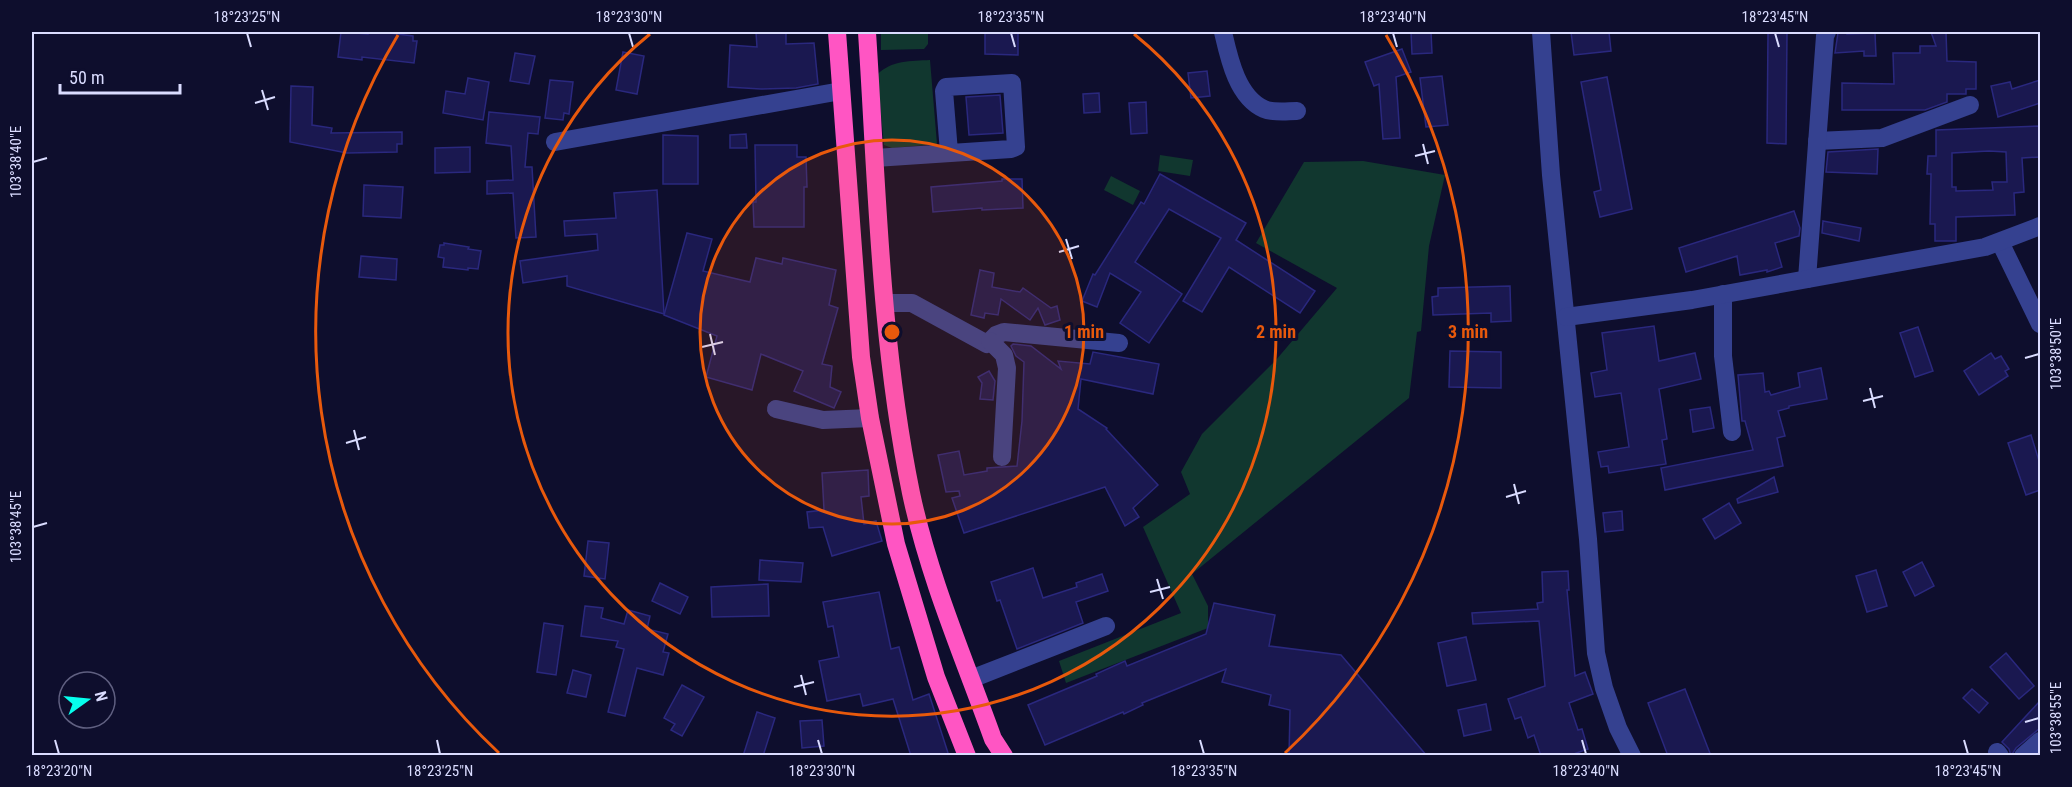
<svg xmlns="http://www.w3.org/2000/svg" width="2072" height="787" viewBox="0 0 2072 787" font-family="'Roboto Condensed',sans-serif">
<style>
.green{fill:#11372f}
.building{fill:#1a1850;stroke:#2a287e;stroke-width:1.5;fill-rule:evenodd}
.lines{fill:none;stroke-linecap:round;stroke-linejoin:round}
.minor{stroke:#354190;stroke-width:18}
.highway{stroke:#ff55c3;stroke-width:18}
.ticks{fill:none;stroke:#dadcff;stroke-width:2}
.ring{fill:none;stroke:#e8590c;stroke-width:3}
.centre{fill:#e8590c;stroke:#0e0e2d;stroke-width:3}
.ring-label{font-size:18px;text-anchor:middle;font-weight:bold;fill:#e8590c;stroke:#0e0e2d;stroke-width:6;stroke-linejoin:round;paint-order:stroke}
.neatline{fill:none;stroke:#dadcff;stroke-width:2}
.ticks-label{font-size:15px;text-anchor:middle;fill:#dadcff}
</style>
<rect width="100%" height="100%" fill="#0e0e2d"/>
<g class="green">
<polygon points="881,32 928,32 928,44 924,49 881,50"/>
<path d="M930,60L937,144L892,148L884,145L877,75C891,60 911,61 930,60Z"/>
<polygon points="1160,155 1193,160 1190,176 1158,171"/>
<polygon points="1363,161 1445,175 1429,246 1421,331 1417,332 1409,398 1192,574 1208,606 1208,628 1066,683 1059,661 1181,613 1143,527 1190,494 1181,472 1202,434 1276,360 1337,288 1256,243 1304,162"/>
<polygon points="1111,176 1140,191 1133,205 1104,190"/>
</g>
<g class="building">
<polygon points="341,32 368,34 368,32 381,32 413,36 413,41 417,41 414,63 362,57 362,60 338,57"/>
<polygon points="756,32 786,32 786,44 814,43 818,84 796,88 761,89 728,87 730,45 757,47"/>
<polygon points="985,32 1018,32 1018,55 985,54"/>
<polygon points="1411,32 1431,32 1432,53 1412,54"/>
<polygon points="1571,32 1609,32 1611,51 1574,55"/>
<polygon points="1847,32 1847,34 1875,33 1876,56 1864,56 1864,51 1835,53 1838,33"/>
<polygon points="1931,32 1946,32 1947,61 1976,62 1976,89 1966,89 1966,94 1947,94 1947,102 1925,110 1842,110 1842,83 1894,84 1893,53 1920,53 1920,46 1936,46"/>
<polygon points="1768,33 1787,33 1786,144 1767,143"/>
<polygon points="1402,49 1411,72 1396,77 1400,138 1383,139 1379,84 1374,86 1365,62"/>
<polygon points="623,52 644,56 637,94 616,90"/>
<polygon points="515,53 535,56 529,84 510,81"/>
<polygon points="1207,71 1210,96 1191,98 1188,73"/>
<polygon points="1442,76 1448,125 1426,127 1420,78"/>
<polygon points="1607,77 1632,209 1600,217 1594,192 1601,190 1581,82"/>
<polygon points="468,78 489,82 483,120 443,113 446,91 465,94"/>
<polygon points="550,80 573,82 569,114 564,113 563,120 545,118"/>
<polygon points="2040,80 2040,103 1998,117 1991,86 2010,82 2012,89"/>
<polygon points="291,86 313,87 312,125 332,128 331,133 402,132 402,144 397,144 397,152 347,153 290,142"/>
<polygon points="1099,93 1100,112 1084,113 1083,94"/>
<polygon points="1000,95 1003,133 969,135 966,97"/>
<polygon points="1146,102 1147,133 1131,134 1129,103"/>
<polygon points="489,112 540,117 538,134 528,133 525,167 532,167 536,237 516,238 513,193 487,194 487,181 513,180 511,146 486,143"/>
<path d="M2040,126V157L2022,158L2024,192L2014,193L2015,215L1956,217V241H1935V224H1930L1931,174H1927L1928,156H1936V130ZM1989,151L2006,152L2007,182H1992L1993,190L1956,191V187H1952V153Z"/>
<polygon points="746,134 747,148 730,148 730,135"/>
<polygon points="663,135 698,136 698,184 663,184"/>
<polygon points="755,145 797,145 797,157 806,157 807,187 804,187 804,227 754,227 753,202 756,202"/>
<polygon points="470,147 470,172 435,173 435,148"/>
<polygon points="1878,149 1877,174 1826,172 1828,152"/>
<polygon points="1160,174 1246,223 1236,240 1315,291 1300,313 1229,267 1202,312 1183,301 1221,238 1169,209 1135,262 1182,294 1149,343 1120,323 1141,292 1110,273 1097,307 1082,301 1093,274 1095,275 1141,202 1144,204"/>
<polygon points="1002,179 1022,179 1023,208 982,210 982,208 933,212 931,187 1002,181"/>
<polygon points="364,185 403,187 401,218 363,216"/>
<polygon points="657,190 664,314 567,286 567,276 523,283 520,261 598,250 597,234 565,236 564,221 616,218 614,193"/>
<polygon points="1794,211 1800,228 1799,236 1775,243 1782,267 1767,272 1767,270 1740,275 1737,256 1686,272 1679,248"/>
<polygon points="1823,221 1861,228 1859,241 1822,233"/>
<polygon points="687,233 712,239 703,271 750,282 756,258 782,264 783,258 836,270 829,305 838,308 822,364 832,366 830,387 841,392 834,408 794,391 803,371 761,354 752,390 706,377 717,336 664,315"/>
<polygon points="444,243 469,247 468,249 481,251 478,269 468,268 468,270 443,267 444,258 438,257 440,245 444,245"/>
<polygon points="361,256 397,259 396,280 359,277"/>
<polygon points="980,270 994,273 992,287 1020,292 1023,288 1051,308 1057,306 1060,320 1045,325 1038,308 1030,320 1001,299 998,315 985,313 984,318 971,315"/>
<polygon points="1510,286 1511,321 1491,322 1491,313 1433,315 1432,297 1438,296 1438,288"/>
<polygon points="1654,326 1659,361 1695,353 1701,379 1659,389 1667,439 1662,440 1666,464 1609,473 1608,466 1601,467 1598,452 1629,447 1621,393 1595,397 1591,373 1607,370 1602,333"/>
<polygon points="1918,327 1933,371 1915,377 1900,333"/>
<polygon points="1013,344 1031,346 1061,369 1058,361 1090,364 1093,352 1159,364 1153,394 1081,379 1078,409 1107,428 1106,429 1158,485 1133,508 1139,517 1125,526 1105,487 964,533 952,498 960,496 959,491 946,492 938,455 959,451 964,475 987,471 987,468 1017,466 1022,421 1024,362 1016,356 1011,346"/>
<polygon points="1450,351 1501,352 1501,388 1449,387"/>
<polygon points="1991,353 1995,359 2001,356 2009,369 2005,371 2008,376 1979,395 1964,371"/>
<polygon points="1821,368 1827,399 1789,406 1789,408 1778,411 1785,436 1777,438 1783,466 1665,490 1661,468 1753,450 1745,421 1742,421 1738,375 1763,373 1765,392 1769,391 1771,395 1800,387 1798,373"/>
<polygon points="989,371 995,381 993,400 980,399 982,383 978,377"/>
<polygon points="1710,407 1714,428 1693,432 1690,410"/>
<polygon points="2031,435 2040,464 2040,490 2026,495 2008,443"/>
<polygon points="868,470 869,496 861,497 864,524 876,521 882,541 832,556 823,527 809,528 807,512 824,510 822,473"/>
<polygon points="1774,477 1778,492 1738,503 1737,499"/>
<polygon points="1729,503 1741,523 1715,539 1703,519"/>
<polygon points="1622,511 1623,530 1605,532 1603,513"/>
<polygon points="588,541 609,543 605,579 584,576"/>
<polygon points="760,560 803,563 801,582 759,580"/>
<polygon points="1922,562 1934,586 1915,596 1903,572"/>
<polygon points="1033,568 1043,598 1077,587 1076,583 1102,574 1108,591 1076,602 1083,623 1017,649 1000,600 997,601 991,582"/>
<polygon points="1876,570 1887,606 1867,612 1856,576"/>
<polygon points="1568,571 1569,590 1567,590 1575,676 1585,672 1593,694 1569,703 1578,730 1582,729 1588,749 1568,756 1541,756 1534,735 1528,738 1521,717 1515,719 1508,699 1545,686 1539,621 1473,624 1472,613 1538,609 1537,603 1543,602 1542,572"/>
<polygon points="660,583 688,597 680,614 652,601"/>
<polygon points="768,584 769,616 712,617 711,587"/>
<polygon points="879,592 891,649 899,647 913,700 929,694 949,756 911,756 893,699 863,706 860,694 827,701 819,661 839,657 833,626 828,627 823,602"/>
<polygon points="1214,603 1275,615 1269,646 1341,655 1427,756 1289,756 1290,710 1269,705 1271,695 1222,682 1226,669 1142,703 1143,705 1124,714 1123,712 1045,745 1028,705 1097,676 1096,674 1125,661 1127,666 1206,634"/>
<polygon points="585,606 603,608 601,618 624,624 628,610 650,616 647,629 668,634 663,652 669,653 663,675 637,668 625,716 608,712 624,649 616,647 618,641 581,636"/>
<polygon points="544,623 563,626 556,675 537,672"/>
<polygon points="1466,637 1476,680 1447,686 1438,643"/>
<polygon points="2006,653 2034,686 2019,699 1990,667"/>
<polygon points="573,670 591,675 586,697 567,693"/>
<polygon points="682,685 704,697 682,736 671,730 675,724 664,718"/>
<polygon points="1685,689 1711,756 1668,756 1648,703"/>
<polygon points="1972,689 1988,703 1979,713 1963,698"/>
<polygon points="2040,701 2040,728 2016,748 2011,756 2009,749 2002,742"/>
<polygon points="1486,704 1491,730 1464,736 1458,710"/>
<polygon points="757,712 775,718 763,756 743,756"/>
<polygon points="822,720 824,746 802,748 800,721"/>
</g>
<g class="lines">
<g class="minor">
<path d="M1223,32C1229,58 1237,97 1264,109C1273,113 1287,111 1297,111"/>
<polyline points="1541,32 1551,175 1588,539 1596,653 1604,688 1618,728 1632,756"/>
<polyline points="1817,141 1882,138 1970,105"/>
<polyline points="555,142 841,91"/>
<polyline points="875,158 1011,149 1016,147 1012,83 946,87 944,91 949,152"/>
<polyline points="2000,242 2040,324"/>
<polyline points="1807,279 1825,36 1827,32"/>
<polyline points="1723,294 1723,356 1732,432"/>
<polyline points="885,303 912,303 987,344 996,335 1004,332 1119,343"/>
<polyline points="1566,317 1692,300 1985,247 2040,226"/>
<polyline points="990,341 1004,355 1007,368 1002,457"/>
<polyline points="776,409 823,420 870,418"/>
<polyline points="971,679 1106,626"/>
<polyline points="1997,752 2000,756"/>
<polyline points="2023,756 2040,741"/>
</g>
<g class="highway">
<polyline points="837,32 861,357 870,418 896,544 936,677 967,756"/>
<path d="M867,32C877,185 880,342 911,493C929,578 964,658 993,739L1004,756"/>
</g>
</g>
<path class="ticks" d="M247,33L251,47M629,33L633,47M1011,33L1015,47M1393,33L1397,47M1775,33L1779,47M262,90L268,110M255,103L275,97M1423,144L1428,164M1415,156L1435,151M33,162L47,158M1066,239L1072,259M1059,252L1079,246M710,334L715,355M702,347L723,342M2025,358L2039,354M1870,388L1875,408M1863,401L1883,396M354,430L359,450M346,443L366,437M1514,484L1519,504M1506,497L1526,491M33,527L47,523M1157,579L1163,599M1150,592L1170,587M801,675L806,695M794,687L814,682M2025,722L2039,718M55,740L59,754M437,740L440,754M818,740L822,754M1200,740L1204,754M1582,740L1586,754M1964,740L1968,754"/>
<circle cx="892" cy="332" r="192" fill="#e8590c" fill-opacity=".12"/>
<g class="ring">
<circle cx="892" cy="332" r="192"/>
<path d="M1134 34A384 384 0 1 1 650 34"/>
<path d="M499 753A576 576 0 0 1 398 35M1386 35A576 576 0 0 1 1285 753"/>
</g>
<circle cx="892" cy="332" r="9" class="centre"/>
<g class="ring-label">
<text x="1084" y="338">1 min</text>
<text x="1276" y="338">2 min</text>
<text x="1468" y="338">3 min</text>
</g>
<rect width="2072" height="787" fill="none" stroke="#0e0e2d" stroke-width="66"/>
<g transform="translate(87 700) rotate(75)"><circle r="28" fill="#0e0e2d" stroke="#606081" stroke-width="1.5"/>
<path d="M0-4.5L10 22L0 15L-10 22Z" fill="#06ffee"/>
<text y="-9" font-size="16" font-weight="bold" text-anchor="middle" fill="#dadcff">N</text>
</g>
<path d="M60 84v9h120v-9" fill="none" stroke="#dadcff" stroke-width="3"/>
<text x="69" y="84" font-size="18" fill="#dadcff" stroke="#0e0e2d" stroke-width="4.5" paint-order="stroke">50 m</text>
<rect x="33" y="33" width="2006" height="721" class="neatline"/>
<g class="ticks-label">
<text x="247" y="22">18°23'25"N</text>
<text x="629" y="22">18°23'30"N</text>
<text x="1011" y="22">18°23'35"N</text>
<text x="1393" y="22">18°23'40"N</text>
<text x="1775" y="22">18°23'45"N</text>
<text transform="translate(16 162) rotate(-90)" y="5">103°38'40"E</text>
<text transform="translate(2056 354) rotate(-90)" y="5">103°38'50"E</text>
<text transform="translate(16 527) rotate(-90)" y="5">103°38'45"E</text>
<text transform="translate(2056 718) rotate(-90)" y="5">103°38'55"E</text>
<text x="59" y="776">18°23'20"N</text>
<text x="440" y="776">18°23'25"N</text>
<text x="822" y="776">18°23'30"N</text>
<text x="1204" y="776">18°23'35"N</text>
<text x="1586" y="776">18°23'40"N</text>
<text x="1968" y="776">18°23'45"N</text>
</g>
</svg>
